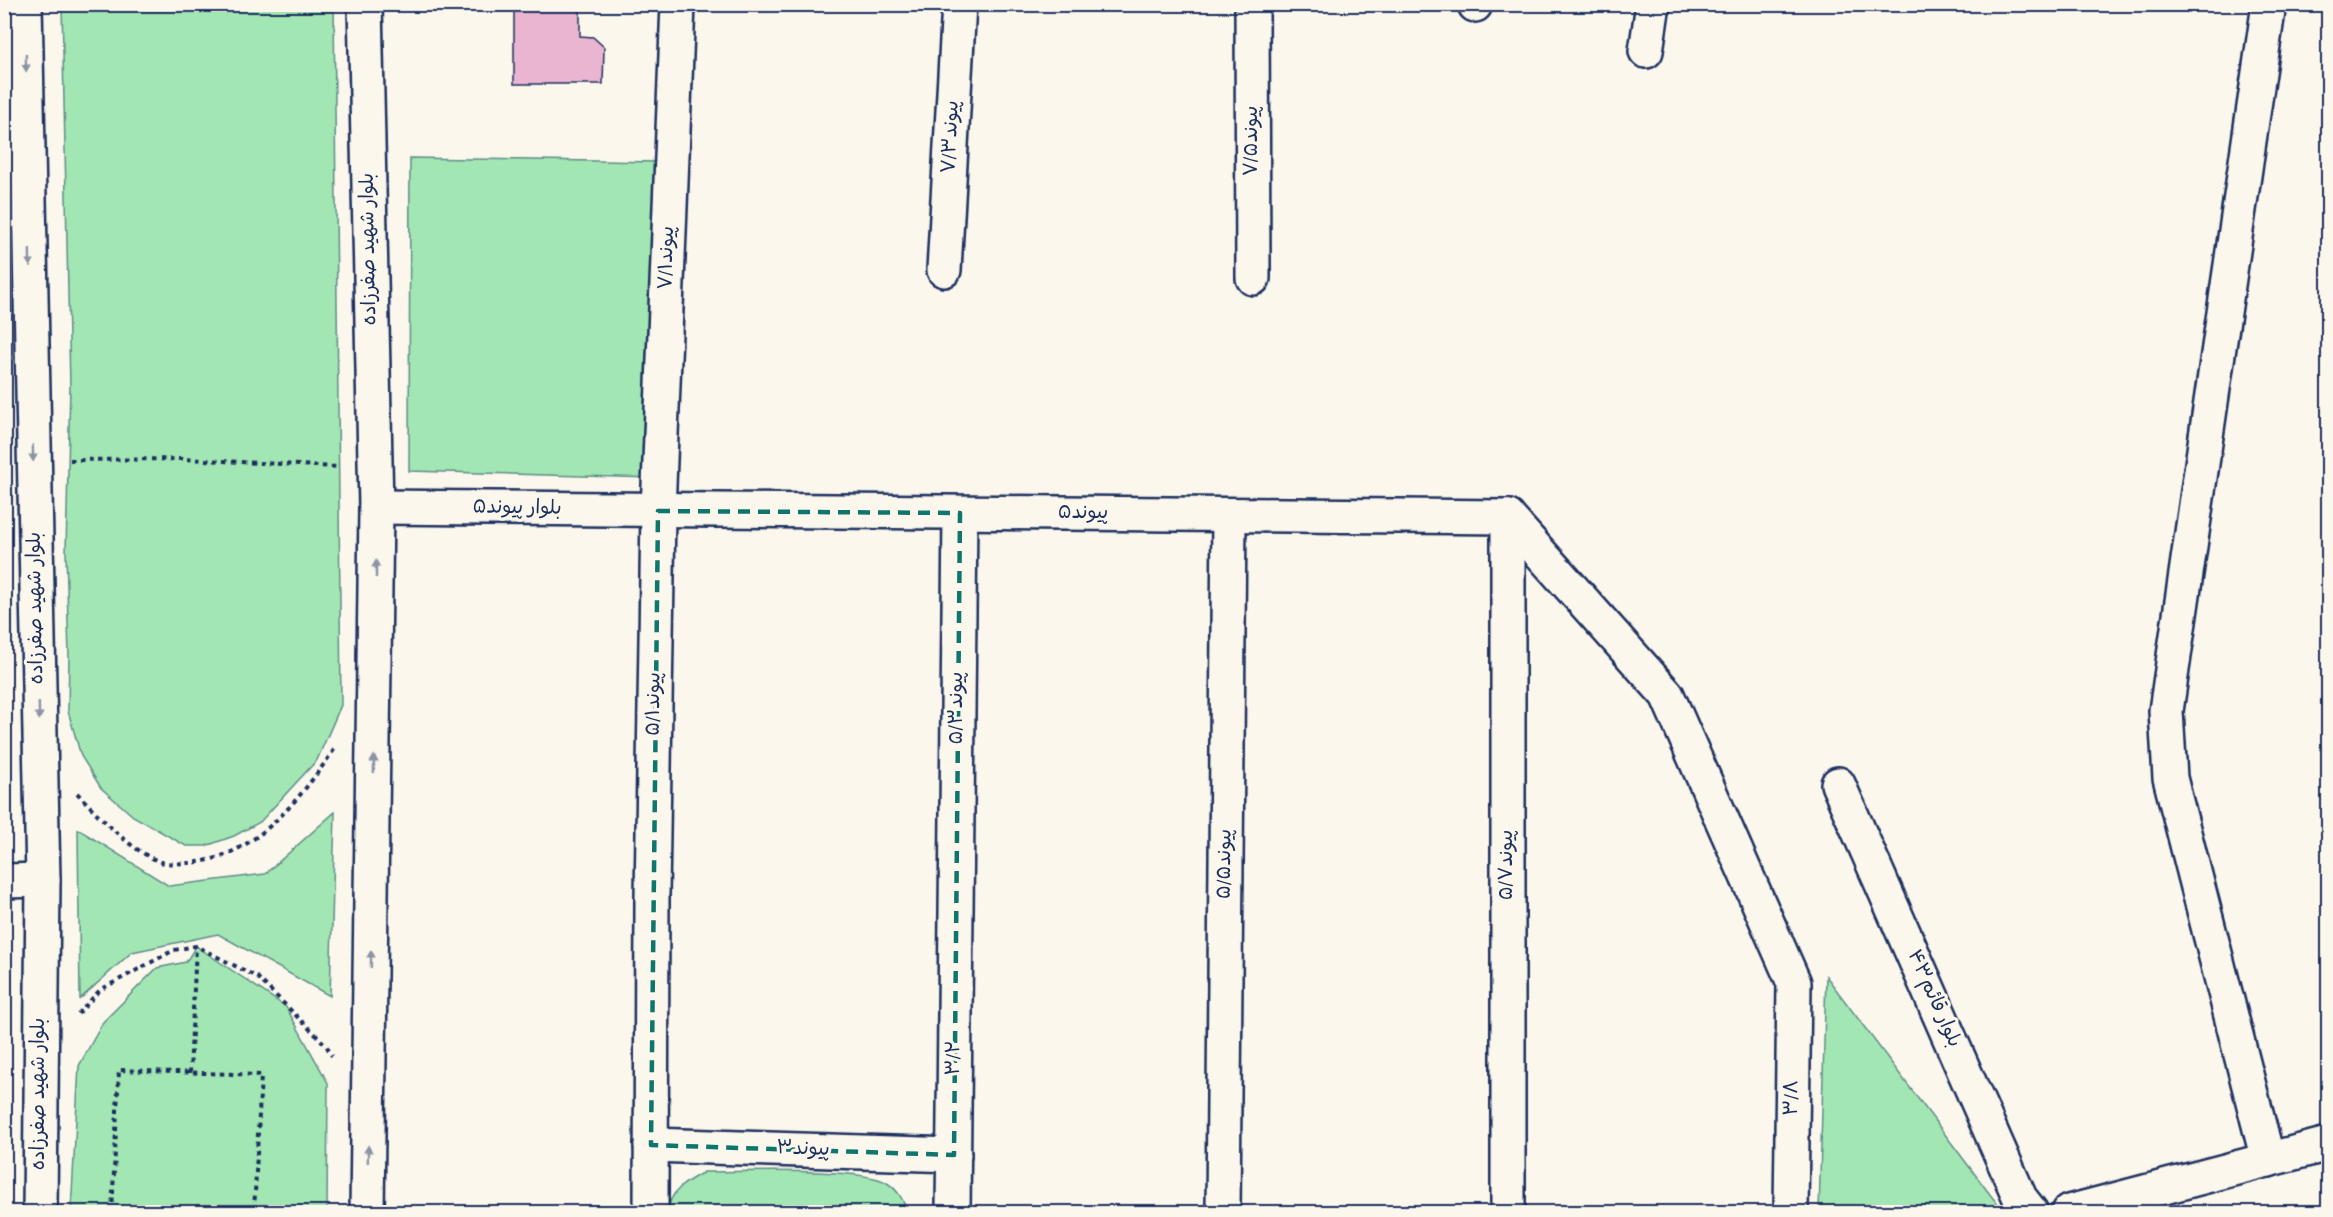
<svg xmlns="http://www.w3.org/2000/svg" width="2333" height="1217" viewBox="0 0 2333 1217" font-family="Dekko,'Playpen Sans Arabic',sans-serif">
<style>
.green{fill:#a2e7b3;stroke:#5e8b88;stroke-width:1.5}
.building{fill:#e9b5d0;stroke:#1b2f5e;stroke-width:1.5}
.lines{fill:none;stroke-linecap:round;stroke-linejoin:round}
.minor-casing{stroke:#1b2f5e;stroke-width:38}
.path{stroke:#1b2f5e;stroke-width:4;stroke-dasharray:4.5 4.5;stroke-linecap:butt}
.minor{stroke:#fbf7ec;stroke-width:33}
.oneway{fill:#8b93a5}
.marked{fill:none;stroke:#0f766e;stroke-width:4.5;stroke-dasharray:12 8;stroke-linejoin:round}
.labels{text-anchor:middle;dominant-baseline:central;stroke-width:6;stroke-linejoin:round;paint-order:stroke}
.street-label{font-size:20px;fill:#1b2f5e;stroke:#fbf7ec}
</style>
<rect width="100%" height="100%" fill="#fbf7ec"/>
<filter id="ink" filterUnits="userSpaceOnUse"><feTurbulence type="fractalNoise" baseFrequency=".0167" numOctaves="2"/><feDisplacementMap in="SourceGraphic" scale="12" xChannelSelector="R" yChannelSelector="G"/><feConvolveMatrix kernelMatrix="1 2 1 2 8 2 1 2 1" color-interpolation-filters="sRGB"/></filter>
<g filter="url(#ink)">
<g class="green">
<polygon points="62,5 334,5 341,705 317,760 260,822 234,836 206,846 186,846 133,816 101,788 81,756 68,711 69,656 66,552 70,387"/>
<polygon points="410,158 659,162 653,478 409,471"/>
<polygon points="335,812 330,996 218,934 132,952 80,999 78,829 169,886 265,874"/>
<polygon points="196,946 286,1007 328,1083 327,1212 71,1212 79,1066 103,1022 157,968 186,962"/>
<polygon points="1826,976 1992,1197 2005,1212 1819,1212"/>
<path d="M704,1172C738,1172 864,1167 887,1183C897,1189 905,1201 906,1212H668C669,1191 687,1181 704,1172Z"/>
</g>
<polygon class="building" points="514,4 580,4 580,36 593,37 604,47 603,84 514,84"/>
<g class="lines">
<defs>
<g id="minor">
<polyline points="25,4 43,880 40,1212"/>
<polyline points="365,4 376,507 367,1212"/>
<polyline points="1252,4 1253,278"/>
<polyline points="1475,5 1475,4"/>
<polyline points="1646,51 1653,4"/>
<polyline points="944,270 959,4"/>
<polyline points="376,507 1508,517"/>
<polyline points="1508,517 1667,695 1794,983 1791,1212"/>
<polyline points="1508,517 1508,1212"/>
<polyline points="1838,784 2020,1198 2031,1212"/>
<polyline points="4,881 43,880"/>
<polyline points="651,1145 954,1155"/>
<polyline points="2268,1160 2170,778 2166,711 2269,4"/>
<polyline points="651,1212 652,897 658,511 678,4"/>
<polyline points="953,1212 960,513"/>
<polyline points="1223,1212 1229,515"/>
<polyline points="2069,1212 2328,1144"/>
</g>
</defs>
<use href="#minor" class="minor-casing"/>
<g class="path">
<polyline points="70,460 184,459 338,467"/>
<path d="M77,793C101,817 126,847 158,861C167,865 180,863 189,863C255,859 301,797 336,747"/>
<polyline points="78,1014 100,990 174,950 196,946 257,977 326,1045 332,1056"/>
<polyline points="190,1073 196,946"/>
<polyline points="112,1212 119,1070 261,1075 254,1212"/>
</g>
<use href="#minor" class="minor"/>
</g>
<defs><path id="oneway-solid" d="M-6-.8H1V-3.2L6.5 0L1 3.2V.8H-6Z" transform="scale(1.5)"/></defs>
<g class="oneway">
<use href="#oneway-solid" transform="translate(26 63) rotate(89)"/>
<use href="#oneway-solid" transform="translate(30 258) rotate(89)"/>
<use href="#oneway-solid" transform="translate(33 453) rotate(89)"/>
<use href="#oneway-solid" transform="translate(376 569) rotate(-90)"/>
<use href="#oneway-solid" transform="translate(39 711) rotate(89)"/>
<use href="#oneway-solid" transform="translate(374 764) rotate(-89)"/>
<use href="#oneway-solid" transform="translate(371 959) rotate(-89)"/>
<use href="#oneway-solid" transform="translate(368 1154) rotate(-89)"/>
</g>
</g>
<path class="marked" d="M658,511L960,513L954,1155L651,1145Z"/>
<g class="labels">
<g class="street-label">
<text transform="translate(952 137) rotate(-87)">پیوند۷/۳</text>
<text transform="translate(1253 141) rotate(-90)">پیوند۷/۵</text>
<text transform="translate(370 249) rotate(-91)">بلوار شهید صفرزاده</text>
<text transform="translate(668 258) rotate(-88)">پیوند۷/۱</text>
<text transform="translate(517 509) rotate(1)">بلوار پیوند۵</text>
<text x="1083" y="514">پیوند۵</text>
<text transform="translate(37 608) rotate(-91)">بلوار شهید صفرزاده</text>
<text transform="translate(655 704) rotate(-89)">پیوند۵/۱</text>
<text transform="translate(958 708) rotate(-90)">پیوند۵/۳</text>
<text transform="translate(1226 864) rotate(-89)">پیوند۵/۵</text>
<text transform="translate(1508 865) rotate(-90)">پیوند۵/۷</text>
<text transform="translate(1933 999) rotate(66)">بلوار قائم۴۳</text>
<text transform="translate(955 1058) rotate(-89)">۳/۲</text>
<text transform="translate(40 1094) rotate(-90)">بلوار شهید صفرزاده</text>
<text transform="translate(1793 1098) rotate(-89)">۳/۸</text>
<text transform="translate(803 1150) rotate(2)">پیوند۳</text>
</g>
</g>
<rect width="2333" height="1217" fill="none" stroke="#fbf7ec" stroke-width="24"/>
<rect x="12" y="12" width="2309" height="1193" fill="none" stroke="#1b2f5e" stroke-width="2" filter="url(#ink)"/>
</svg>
